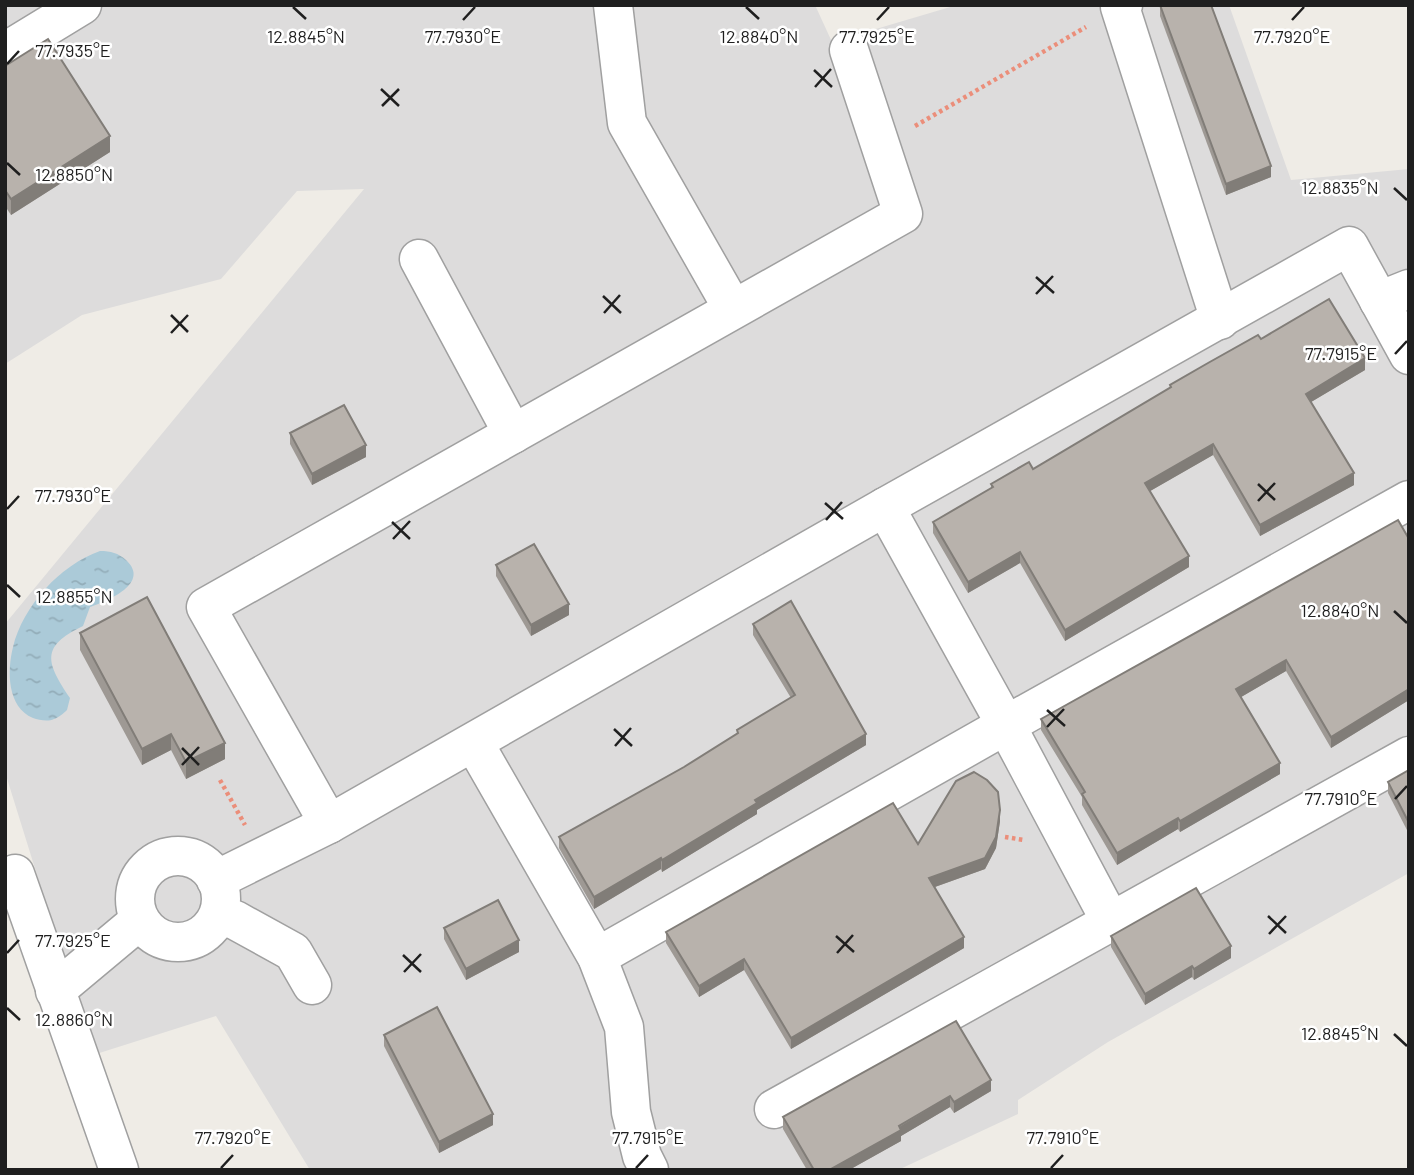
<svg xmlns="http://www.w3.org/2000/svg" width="1414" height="1175" viewBox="0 0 1414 1175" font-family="Barlow,sans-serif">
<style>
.residential{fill:#dddcdc}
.water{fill:url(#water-ripples)}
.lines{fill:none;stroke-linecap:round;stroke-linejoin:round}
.minor-casing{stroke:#a0a0a0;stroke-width:41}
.path{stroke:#eb8e7a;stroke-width:4.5;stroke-dasharray:3.5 3.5;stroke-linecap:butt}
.minor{stroke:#fff;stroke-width:38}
.wall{fill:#9e9994}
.shaded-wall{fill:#817d78}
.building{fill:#b8b2ac;stroke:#817d78;stroke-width:2}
.ticks{fill:none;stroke:#1f1f1f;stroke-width:2.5}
.ticks-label{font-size:18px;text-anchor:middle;fill:#1f1f1f;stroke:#fff;stroke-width:5;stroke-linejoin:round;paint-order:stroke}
</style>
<defs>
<pattern id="water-ripples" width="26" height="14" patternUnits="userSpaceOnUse" patternTransform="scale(1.75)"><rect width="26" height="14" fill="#abcad8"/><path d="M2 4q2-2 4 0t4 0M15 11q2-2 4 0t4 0" fill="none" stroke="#93adb9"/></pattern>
</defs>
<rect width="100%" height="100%" fill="#efece6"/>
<polygon class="residential" points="5,5 815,5 832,42 957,5 1229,5 1291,180 1409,169 1409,873 1108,1042 1018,1100 1018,1114 898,1170 310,1170 216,1016 93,1055 5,772 5,624 364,189 297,191 221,279 82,315 5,364"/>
<path class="water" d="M100,551C111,551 118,553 126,560C151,583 108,601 90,607L83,626C39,647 47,663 70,698L67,710C64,713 58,718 54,719C48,722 39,720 33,718C7,707 7,671 13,647C23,606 60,565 100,551Z"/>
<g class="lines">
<defs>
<g id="minor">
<polyline points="613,5 627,123 733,309"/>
<polyline points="1123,5 1120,7 1220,320"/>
<polyline points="5,52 82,5"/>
<polyline points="419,259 513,434"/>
<polyline points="1379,301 1409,289"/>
<polyline points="885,507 1006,725 1111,922"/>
<polyline points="474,743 597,957 624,1027 631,1112 642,1156 649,1170"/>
<polyline points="329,824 206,607 903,214 849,50"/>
<circle cx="178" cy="899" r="43"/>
<polyline points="15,874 119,1170"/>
<polyline points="216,880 329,824 885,507 1349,246 1409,355"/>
<polyline points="219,915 235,920 293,952 312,985"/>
<polyline points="597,957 1006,725 1409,500"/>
<polyline points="55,991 140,920"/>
<polyline points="774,1109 1409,756"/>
</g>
</defs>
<use href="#minor" class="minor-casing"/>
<g class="path">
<polyline points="915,126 1086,27"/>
<polyline points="220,780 245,825"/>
<polyline points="1005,837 1024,840"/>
</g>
<use href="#minor" class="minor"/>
</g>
<g class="wall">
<polygon points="1160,5 1271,177 1226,195 1160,16"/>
<polygon points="5,66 110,152 11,215 5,206"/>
<polygon points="1261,339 1365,370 1311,402 1354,485 1260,536 1213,455 1150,491 1189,567 1065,641 1020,563 968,593 933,533 933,522 991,488 991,484 1033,469 1170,388 1170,385"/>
<polygon points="290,433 366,457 312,485 290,444"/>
<polygon points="1409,539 1409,700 1331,748 1286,671 1241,697 1280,774 1180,832 1178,829 1117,865 1082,805 1082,797 1041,730 1041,719"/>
<polygon points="496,565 569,615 531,636 496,576"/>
<polygon points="753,624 866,745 757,810 757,814 662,872 661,869 594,909 559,848 559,837 684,767 737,734 737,730 791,698 753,635"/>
<polygon points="80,633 225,759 186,779 171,750 142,765 80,650"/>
<polygon points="1409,770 1409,834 1388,793 1388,782"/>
<polygon points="1000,821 996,848 985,869 935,887 964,948 791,1049 744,970 699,997 666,943 666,932 918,844"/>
<polygon points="444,928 519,952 466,980 444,939"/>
<polygon points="1111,936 1231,958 1194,980 1192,977 1145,1005 1111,947"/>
<polygon points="384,1035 493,1125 439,1153 384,1046"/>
<polygon points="991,1091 954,1113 950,1107 901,1136 901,1141 849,1170 807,1170 783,1129 783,1117"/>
</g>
<g class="shaded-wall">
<polygon points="110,136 110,152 11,215 11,199"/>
<polygon points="1271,166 1271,177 1226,195 1226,184"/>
<polygon points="1365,358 1365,370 1306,405 1306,394"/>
<polygon points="1213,444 1213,455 1145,494 1145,483"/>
<polygon points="366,445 366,457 312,485 312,474"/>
<polygon points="1354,473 1354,485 1260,536 1260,525"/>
<polygon points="1020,552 1020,563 968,593 968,582"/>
<polygon points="1189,556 1189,567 1065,641 1065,630"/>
<polygon points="569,604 569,615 531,636 531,625"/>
<polygon points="1286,660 1286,671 1236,700 1236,689"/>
<polygon points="1409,689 1409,700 1331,748 1331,737"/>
<polygon points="171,734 171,750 142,765 142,749"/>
<polygon points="866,734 866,745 757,810 757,814 662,872 662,860 755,800"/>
<polygon points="225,743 225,759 186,779 186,762"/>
<polygon points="1280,763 1280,774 1180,832 1180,821"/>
<polygon points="1000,810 1000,821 996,848 985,869 929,889 929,878"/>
<polygon points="1178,818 1178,829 1117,865 1117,853"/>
<polygon points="661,858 661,869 594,909 594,897"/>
<polygon points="964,937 964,948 791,1049 791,1038"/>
<polygon points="519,940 519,952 466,980 466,969"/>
<polygon points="1231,946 1231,958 1194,980 1194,969"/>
<polygon points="744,959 744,970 699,997 699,986"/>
<polygon points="1192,966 1192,977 1145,1005 1145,994"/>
<polygon points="991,1080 991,1091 954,1113 954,1102"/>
<polygon points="950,1096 950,1107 901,1136 901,1141 849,1170 829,1170"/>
<polygon points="493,1114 493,1125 439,1153 439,1142"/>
</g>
<g class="building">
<polygon points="1160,5 1211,5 1271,166 1226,184"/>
<polygon points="48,39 110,136 11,199 5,190 5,66"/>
<polygon points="1329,299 1365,358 1306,394 1354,473 1260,525 1213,444 1145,483 1189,556 1065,630 1020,552 968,582 933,522 993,487 991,484 1029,462 1033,469 1171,387 1170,385 1208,363 1258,335 1261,339"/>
<polygon points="344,405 366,445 312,474 290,433"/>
<polygon points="1398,520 1409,539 1409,689 1331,737 1286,660 1236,689 1280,763 1180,821 1178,818 1117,853 1082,794 1085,792 1041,719"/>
<polygon points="534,544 569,604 531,625 496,565"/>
<polygon points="147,597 225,743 186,762 171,734 142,749 80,633"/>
<polygon points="791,601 866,734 755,800 757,803 662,860 661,858 594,897 559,837 684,767 738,733 737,730 795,695 753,624"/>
<polygon points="1409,770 1409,823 1388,782"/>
<polygon points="974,772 987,780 998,792 1000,810 996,837 985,858 929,878 964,937 791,1038 744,959 699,986 666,932 893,803 918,844 956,781"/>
<polygon points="1196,888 1231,946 1194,969 1192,966 1145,994 1111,936"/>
<polygon points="498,900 519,940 466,969 444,928"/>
<polygon points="437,1007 493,1114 439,1142 384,1035"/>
<polygon points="956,1021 991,1080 954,1102 950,1096 899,1126 901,1130 829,1170 814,1170 783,1117"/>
</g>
<path class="ticks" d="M293,7L306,19M746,7L759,19M463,20L475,7M877,20L889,7M1292,20L1304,7M7,64L19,51M814,70L832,87M815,87L831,69M381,89L399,106M382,106L399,89M7,163L20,175M1394,188L1407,200M1036,277L1054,293M1036,294L1053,276M603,296L621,313M604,313L620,295M171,315L188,332M171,333L188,315M1395,354L1407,341M1258,484L1275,500M1258,501L1275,483M825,503L843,519M7,509L19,496M826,520L842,502M392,522L410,539M393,539L410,521M7,585L20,597M1394,611L1407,623M1047,710L1065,726M1047,727L1064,709M614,729L632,746M615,746L631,728M182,748L199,765M182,765L199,747M1395,799L1407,786M1268,916L1286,933M1269,934L1286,916M836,936L854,952M7,953L19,940M837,953L853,935M403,955L421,972M404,972L421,954M7,1008L20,1020M1394,1034L1407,1046M221,1168L233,1155M636,1168L648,1155M1051,1168L1063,1155"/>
<g class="ticks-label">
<text x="759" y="43">12.8840°N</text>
<text x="306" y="43">12.8845°N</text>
<text x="463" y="43">77.7930°E</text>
<text x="877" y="43">77.7925°E</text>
<text x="1292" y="43">77.7920°E</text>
<text x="73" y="57">77.7935°E</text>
<text x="74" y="181">12.8850°N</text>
<text x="1340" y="194">12.8835°N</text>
<text x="1341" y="360">77.7915°E</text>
<text x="73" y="502">77.7930°E</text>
<text x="74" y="603">12.8855°N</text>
<text x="1340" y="617">12.8840°N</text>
<text x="1341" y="805">77.7910°E</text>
<text x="73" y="947">77.7925°E</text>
<text x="74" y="1026">12.8860°N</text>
<text x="1340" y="1040">12.8845°N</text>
<text x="233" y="1144">77.7920°E</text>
<text x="648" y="1144">77.7915°E</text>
<text x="1063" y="1144">77.7910°E</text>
</g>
<rect width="1414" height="1175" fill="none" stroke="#1f1f1f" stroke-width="14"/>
</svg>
